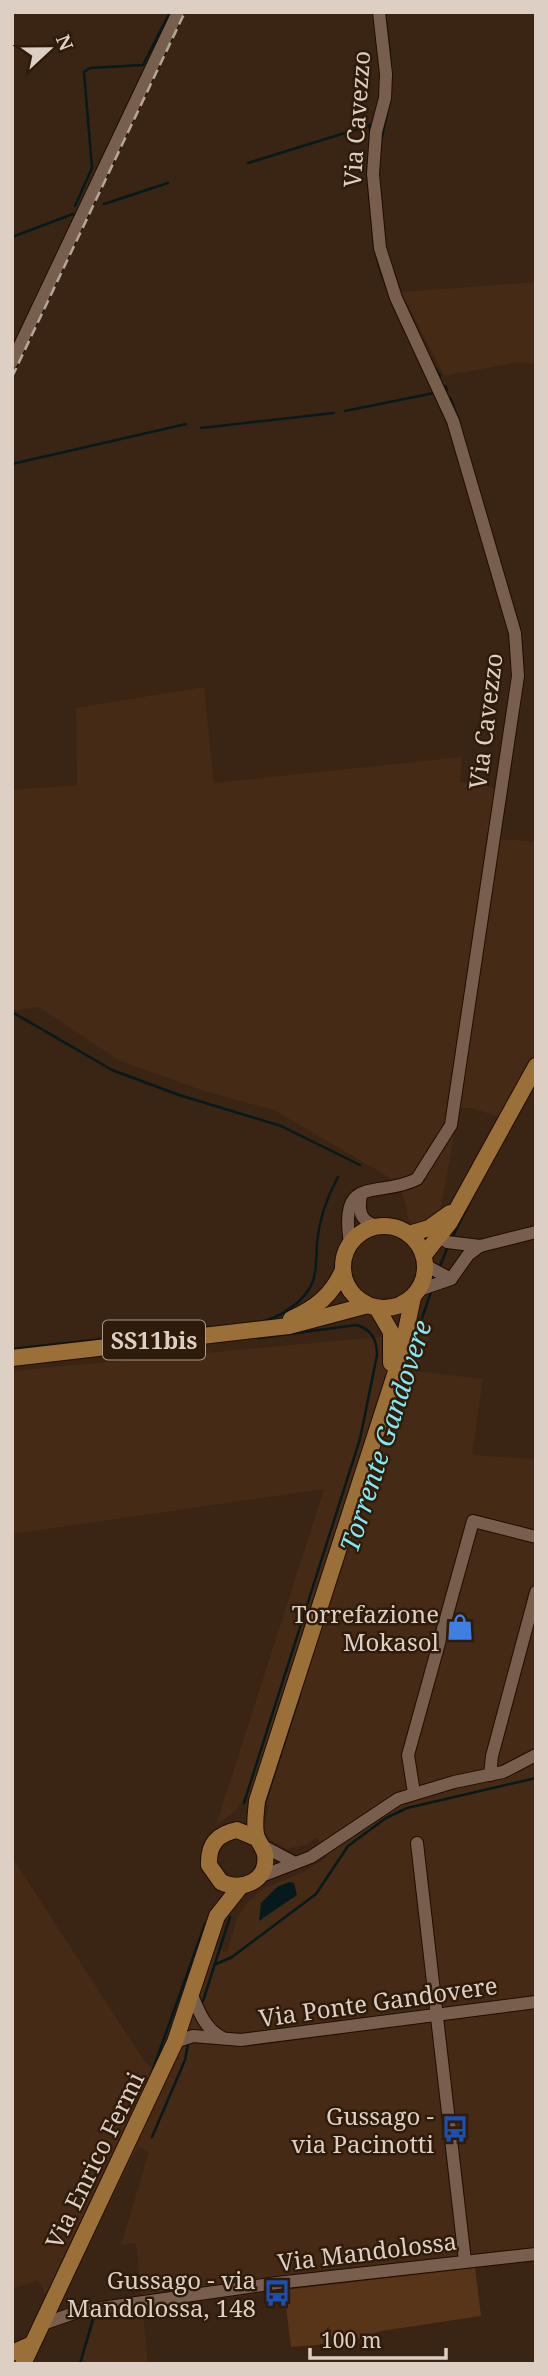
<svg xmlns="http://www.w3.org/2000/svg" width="548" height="2376" viewBox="0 0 548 2376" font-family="'Noto Serif',serif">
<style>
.built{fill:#452a15}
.green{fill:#583519}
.water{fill:#061a1c}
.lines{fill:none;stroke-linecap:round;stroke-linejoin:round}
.stream{stroke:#061a1c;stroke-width:2.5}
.minor-casing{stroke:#200d00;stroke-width:14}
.major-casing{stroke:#200d00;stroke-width:18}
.minor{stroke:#785f4d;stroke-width:12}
.major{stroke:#9b6f38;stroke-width:16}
.rail{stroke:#b6a699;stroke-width:2.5;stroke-dasharray:10 5;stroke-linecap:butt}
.labels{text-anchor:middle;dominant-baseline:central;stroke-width:5;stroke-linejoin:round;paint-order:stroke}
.shield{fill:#2f1b0a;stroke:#a9998c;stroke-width:2}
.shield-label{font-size:23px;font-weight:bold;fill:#ddcfc4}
.street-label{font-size:24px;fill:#ddcfc4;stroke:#2f1b0a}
.poi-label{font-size:24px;fill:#ddcfc4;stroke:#2f1b0a;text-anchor:end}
.water-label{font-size:26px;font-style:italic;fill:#82e8f3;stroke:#2f1b0a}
</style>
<rect width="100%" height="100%" fill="#3a2414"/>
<g class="built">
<polygon points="536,282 536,364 519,362 444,376 401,292"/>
<polygon points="204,687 214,783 462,757 460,782 496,788 489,838 536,842 536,1057 503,1118 471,1108 459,1108 439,1218 419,1227 408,1220 406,1204 397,1182 274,1110 207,1092 120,1061 39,1007 12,1011 12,790 77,785 76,708"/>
<polygon points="431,1332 417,1371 483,1379 472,1455 536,1459 536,1607 531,1623 536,1626 536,2250 282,2277 284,2290 143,2309 148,2364 81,2364 96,2317 142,2309 136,2243 121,2245 149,2152 138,2146 55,2312 38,2280 12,2289 12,1857 145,2062 162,2076 209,1948 227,1952 237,1918 246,1904 262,1889 303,1872 327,1857 317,1838 306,1845 286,1849 270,1840 263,1829 269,1806 245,1796 236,1811 216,1825 324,1489 12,1534 12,1371"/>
</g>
<polygon class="green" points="475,2268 481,2316 381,2331 349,2342 291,2347 284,2290"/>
<polygon class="water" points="289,1882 294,1883 297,1895 259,1921 261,1903 277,1887"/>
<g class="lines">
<g class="stream">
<polyline points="386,22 390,57"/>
<polyline points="382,137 387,113"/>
<polyline points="248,163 371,125 370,130"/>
<polyline points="369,189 374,245"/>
<polyline points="104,204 168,183"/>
<polyline points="75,206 92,168 84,72 90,68 143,65 170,12"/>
<polyline points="12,237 73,214"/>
<polyline points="377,258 383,278"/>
<polyline points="435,368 440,376"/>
<polyline points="445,386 447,390"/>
<polyline points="450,398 458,418"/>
<polyline points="345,411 434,393"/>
<polyline points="201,428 334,413"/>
<polyline points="12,464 186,424"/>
<polyline points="12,1012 112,1070 179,1095 281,1126 360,1165"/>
<polyline points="451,1240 473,1196"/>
<polyline points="439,1269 448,1246"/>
<path d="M259,1322C279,1319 306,1301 313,1281C317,1270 316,1255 317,1243C319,1220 327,1197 338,1177"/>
<polyline points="12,1349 242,1324"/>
<polyline points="407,1362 431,1292"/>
<polyline points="536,1639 536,1671"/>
<path d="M244,1803L360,1439L377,1355C377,1340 372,1330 357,1325L258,1338"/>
<polyline points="264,1806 300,1694"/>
<polyline points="214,1965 232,1957 316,1894 348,1846 386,1818 407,1808 536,1778"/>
<polyline points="203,2001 230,1917"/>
<polyline points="152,2072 205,1924"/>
<polyline points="152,2137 185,2060 188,2044"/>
<polyline points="80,2364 93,2319"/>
</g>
<defs>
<g id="minor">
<polyline points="12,362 178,12"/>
<path d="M361,1195C358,1212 360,1220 376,1226"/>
<polyline points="447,1242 480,1246"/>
<path d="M350,1243C338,1172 379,1199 417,1179L451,1125L518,676L515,633L453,421L396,298L380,248L373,174L376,132L385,98L386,74L379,12"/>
<polyline points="425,1265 451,1279"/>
<polyline points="419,1290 451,1279 468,1255 480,1246 536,1232"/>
<polyline points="490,1775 492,1756 536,1592"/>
<polyline points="414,1793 408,1755 473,1521 536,1537"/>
<polyline points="417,1843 465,2261"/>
<polyline points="263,1846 293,1862"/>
<polyline points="259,1877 311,1857 398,1799 454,1782 503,1772 536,1755"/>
<path d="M192,1995C199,2012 205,2028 221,2037"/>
<polyline points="175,2042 193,2036 241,2040 536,2002"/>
<polyline points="40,2325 80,2311 277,2283 536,2254"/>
</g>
<g id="major">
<circle cx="384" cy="1267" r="41"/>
<polyline points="409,1234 429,1228 450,1213"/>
<polyline points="424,1255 450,1222 536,1066"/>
<polyline points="377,1308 391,1332 391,1363"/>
<path d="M291,1319C316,1308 332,1295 343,1270"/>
<polyline points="12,1358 289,1326 368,1305"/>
<path d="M256,1838L237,1830C217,1834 208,1845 209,1865L221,1882C242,1892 269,1881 265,1854C263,1846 257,1841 256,1834C254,1823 256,1812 257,1801L400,1359L413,1297"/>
<polyline points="12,2353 32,2344"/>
<polyline points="23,2364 175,2042 217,1916 240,1887"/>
</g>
</defs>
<use href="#minor" class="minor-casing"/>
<use href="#major" class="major-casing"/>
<use href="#minor" class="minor"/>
<use href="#major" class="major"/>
<polyline class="rail" points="12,377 185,12"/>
</g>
<defs>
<symbol id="shop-bare" viewBox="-9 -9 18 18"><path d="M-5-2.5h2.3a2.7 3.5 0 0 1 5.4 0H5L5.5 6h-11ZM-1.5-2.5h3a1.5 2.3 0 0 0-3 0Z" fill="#3f7fe0" stroke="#2f1b0a" stroke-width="2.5" paint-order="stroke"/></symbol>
<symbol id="bus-bare" viewBox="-9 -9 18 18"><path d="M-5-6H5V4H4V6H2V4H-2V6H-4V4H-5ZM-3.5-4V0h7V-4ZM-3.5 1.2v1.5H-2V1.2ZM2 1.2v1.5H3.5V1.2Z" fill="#1a4fb4" stroke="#2f1b0a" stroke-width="2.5" paint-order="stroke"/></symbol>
</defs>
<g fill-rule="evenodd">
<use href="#shop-bare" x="441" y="1608" width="38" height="38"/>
<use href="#bus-bare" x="436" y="2110" width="38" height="38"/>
<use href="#bus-bare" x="258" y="2274" width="38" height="38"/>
</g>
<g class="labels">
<rect class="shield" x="103" y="1320.5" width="102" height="39" rx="5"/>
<g class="shield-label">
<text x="154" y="1340">SS11bis</text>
</g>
<g class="street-label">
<text transform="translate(356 119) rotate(-86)">Via Cavezzo</text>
<text transform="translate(485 721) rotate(-83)">Via Cavezzo</text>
<text transform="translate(378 2001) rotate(-8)">Via Ponte Gandovere</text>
<text transform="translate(94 2160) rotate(-64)">Via Enrico Fermi</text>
<text transform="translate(367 2251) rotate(-7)">Via Mandolossa</text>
</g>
<g class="poi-label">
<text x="439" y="1613">Torrefazione<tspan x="439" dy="28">Mokasol</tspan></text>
<text x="434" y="2115">Gussago -<tspan x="434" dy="28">via Pacinotti</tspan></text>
<text x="256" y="2279">Gussago - via<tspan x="256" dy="28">Mandolossa, 148</tspan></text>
</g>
<g class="water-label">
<text transform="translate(385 1436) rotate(-72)">Torrente Gandovere</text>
</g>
</g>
<rect width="548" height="2376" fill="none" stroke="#ddcfc4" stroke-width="28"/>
<g transform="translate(49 49) rotate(68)" stroke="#2f1b0a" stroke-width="5" paint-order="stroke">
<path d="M0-5L12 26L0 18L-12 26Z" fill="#ddcfc4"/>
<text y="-10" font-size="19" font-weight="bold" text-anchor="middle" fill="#ddcfc4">N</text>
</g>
<path d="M310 2348v10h136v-10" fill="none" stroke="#ddcfc4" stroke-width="3.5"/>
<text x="321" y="2348" font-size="21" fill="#ddcfc4" stroke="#2f1b0a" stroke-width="5" paint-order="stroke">100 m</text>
</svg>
